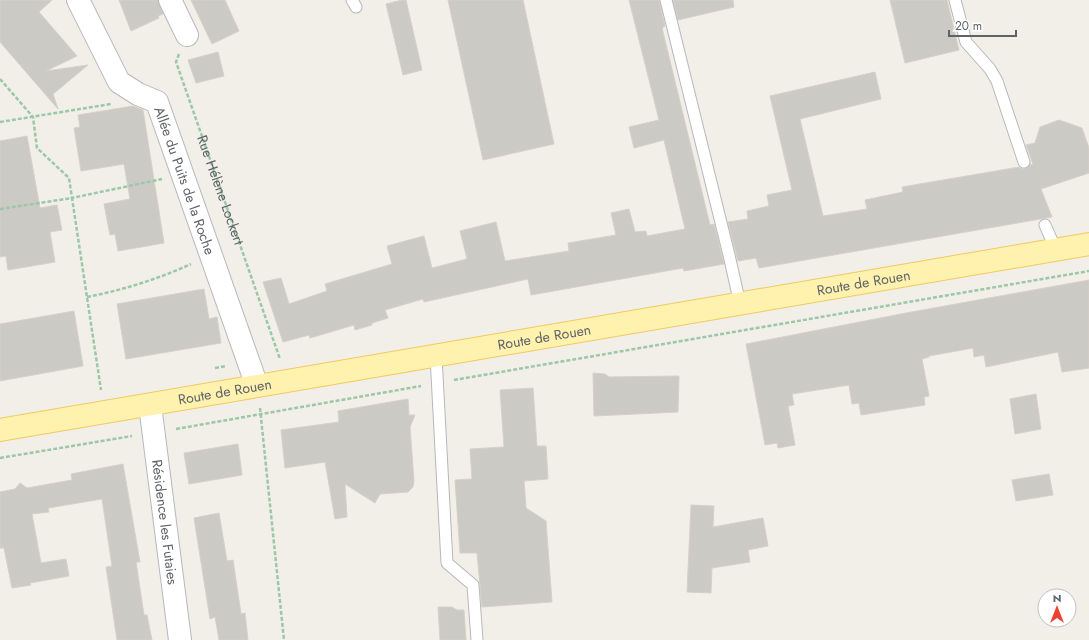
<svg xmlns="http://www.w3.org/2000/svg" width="1089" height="640" viewBox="0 0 1089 640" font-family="Jost,sans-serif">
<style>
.building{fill:#cccac5;stroke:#d6d1c6}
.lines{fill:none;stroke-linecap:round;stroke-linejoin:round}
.lane-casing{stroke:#b5b8bc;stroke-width:13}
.street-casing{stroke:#b5b8bc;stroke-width:24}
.primary-casing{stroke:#f2c960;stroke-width:24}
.path{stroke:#9cc7a9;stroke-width:2.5;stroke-dasharray:4 2;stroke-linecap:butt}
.lane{stroke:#fff;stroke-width:11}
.street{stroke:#fff;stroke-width:22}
.primary{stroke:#fff2af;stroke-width:22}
.labels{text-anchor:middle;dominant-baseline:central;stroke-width:3.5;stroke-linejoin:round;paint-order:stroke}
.street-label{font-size:14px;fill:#5f6368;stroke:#fff}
</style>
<rect width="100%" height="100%" fill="#f1efe8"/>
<g class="building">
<polygon points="0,0 52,0 39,12 77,56 46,71 88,65 53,94 58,109 0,42"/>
<polygon points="119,0 158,0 163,14 158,16 159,18 131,31"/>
<polygon points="191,0 225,0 239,31 212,44"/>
<polygon points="402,0 406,0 422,70 403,75 386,4"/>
<polygon points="448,0 523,0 554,144 483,160"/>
<polygon points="629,0 659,0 665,26 662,28 710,225 714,224 724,264 684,271 683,268 531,295 528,279 424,302 423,299 385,310 388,318 372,323 372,325 355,330 354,325 310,338 309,335 283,342 263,282 281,278 289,304 327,291 325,284 392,264 387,246 424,236 432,268 467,259 460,231 496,222 505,261 569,251 568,243 616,235 611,213 629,209 635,232 646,231 647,236 685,229 664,140 634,148 629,127 659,120"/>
<polygon points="673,0 733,0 734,7 678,20"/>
<polygon points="890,0 947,0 959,50 905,63"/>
<polygon points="218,52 224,76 196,83 188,60"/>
<polygon points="875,72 881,99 800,119 823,216 867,209 865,200 903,192 902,187 1019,167 1022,169 1027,168 1030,165 1033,164 1026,145 1035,143 1040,127 1059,120 1082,128 1089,148 1089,173 1041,189 1052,217 759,268 756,258 738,261 728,222 748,219 747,211 769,206 767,195 792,190 770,96"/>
<polygon points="133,106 143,110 164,243 118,251 115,234 110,235 104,204 130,199 124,164 81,171 74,128 80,127 78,115"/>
<polygon points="27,136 40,208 57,205 62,230 50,232 55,262 8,270 6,256 0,257 0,141"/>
<polygon points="1089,280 1089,368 1062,372 1058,352 986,367 984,355 974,357 973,348 929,356 929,357 922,359 929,396 924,397 925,405 861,415 859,403 852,404 849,385 792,394 794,405 788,406 795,445 778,448 777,443 765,445 746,344 906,313"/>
<polygon points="204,289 209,319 217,317 221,343 126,359 117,304"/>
<polygon points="74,311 83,366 0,381 0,324"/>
<polygon points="593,373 605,374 609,377 679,376 678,412 594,416"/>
<polygon points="533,388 537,446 546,446 548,479 524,481 526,508 546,521 552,602 482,607 477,553 460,553 455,480 472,479 470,449 504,447 500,390"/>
<polygon points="1036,394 1041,429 1015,434 1010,399"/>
<polygon points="408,399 409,415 415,415 410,427 414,481 413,487 408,492 380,494 375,503 345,484 347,517 335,519 325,462 285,468 281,430 339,422 338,411"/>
<polygon points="238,444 242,475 189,484 184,453"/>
<polygon points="123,464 140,562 136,562 144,615 147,615 152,640 117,640 106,567 112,566 102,499 48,508 49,512 32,514 41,563 66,559 69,576 30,583 31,585 12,588 4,548 0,548 0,492 15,489 20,483 27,488 72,480 71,474"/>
<polygon points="1049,474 1053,495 1016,501 1012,480"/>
<polygon points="691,505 714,506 713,527 763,518 768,546 748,550 750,562 712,568 711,593 687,592"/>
<polygon points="219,513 227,561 233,560 241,614 245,613 248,640 219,640 215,617 210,619 194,518"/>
<polygon points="438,607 452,607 457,610 464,610 466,640 440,640"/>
</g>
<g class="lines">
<defs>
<g id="lane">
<polyline points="352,0 356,7"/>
<polyline points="666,0 729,255 740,304"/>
<polyline points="955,0 966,42 990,69 997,81 1024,162"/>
<polyline points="1045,225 1056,250"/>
<polyline points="436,356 447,563 473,585 477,640"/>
</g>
<g id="street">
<path id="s2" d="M78,0L119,82L138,94L157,102L257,386"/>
<polyline points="170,0 187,35"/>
<path id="s3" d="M150,405L180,640"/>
</g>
<g id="primary">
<path id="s4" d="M0,430L1089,244"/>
</g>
</defs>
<use href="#lane" class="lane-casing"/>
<use href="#street" class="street-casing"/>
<use href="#primary" class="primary-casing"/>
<g class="path">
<path id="s1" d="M179,54L176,62L280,359"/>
<polyline points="0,79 33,117 37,148 69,178 72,198 162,179"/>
<polyline points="0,122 111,104"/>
<polyline points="0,209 72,198 101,390"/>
<path d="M87,297C123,290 158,279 191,264"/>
<polyline points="215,368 226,366"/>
<polyline points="454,380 1089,271"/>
<polyline points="260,408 284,640"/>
<polyline points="176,429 421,386"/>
<polyline points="0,458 132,436"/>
</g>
<use href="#lane" class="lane"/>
<use href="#street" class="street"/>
<use href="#primary" class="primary"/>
</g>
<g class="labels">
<g class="street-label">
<text stroke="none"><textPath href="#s2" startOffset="218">Allée du Puits de la Roche</textPath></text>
<text stroke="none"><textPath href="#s1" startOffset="144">Rue Hélène Lockert</textPath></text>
<text stroke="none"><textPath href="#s4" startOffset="876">Route de Rouen</textPath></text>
<text stroke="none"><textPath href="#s4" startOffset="552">Route de Rouen</textPath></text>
<text stroke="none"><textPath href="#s4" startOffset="228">Route de Rouen</textPath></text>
<text stroke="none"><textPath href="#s3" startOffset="118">Résidence les Futaies</textPath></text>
</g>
</g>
<g transform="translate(1057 608)"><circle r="19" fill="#ffffff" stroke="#bfc1c3"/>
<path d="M0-3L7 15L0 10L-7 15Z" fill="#ea4335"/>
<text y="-6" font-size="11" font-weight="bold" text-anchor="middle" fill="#5f6368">N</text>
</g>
<path d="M949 30v6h67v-6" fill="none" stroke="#5f6368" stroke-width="2"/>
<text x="955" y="30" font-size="12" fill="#5f6368" stroke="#ffffff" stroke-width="3" paint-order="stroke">20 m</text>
</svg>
